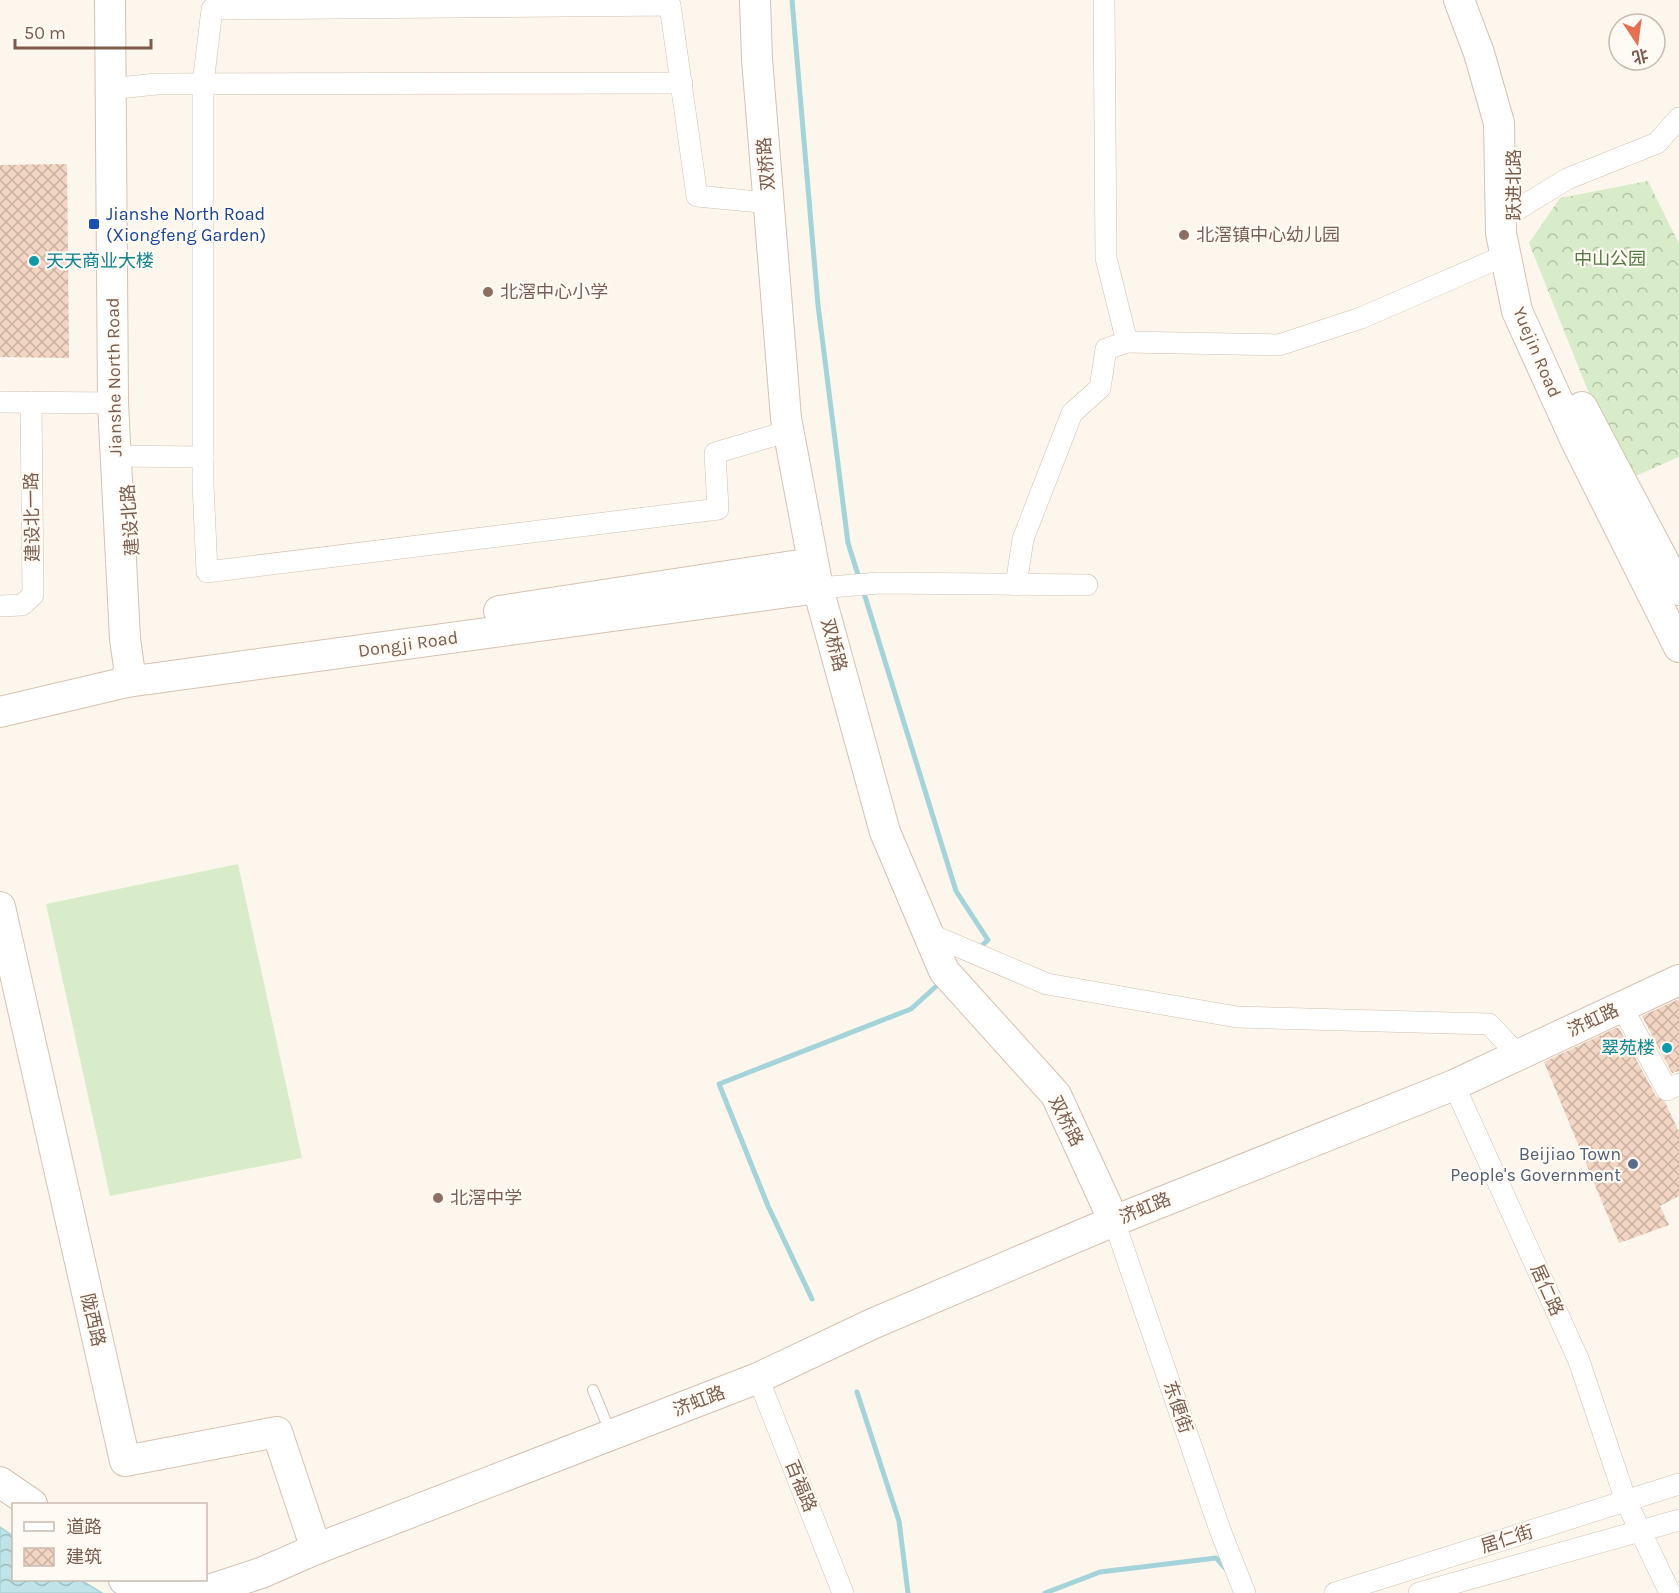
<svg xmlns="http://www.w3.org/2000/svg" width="1679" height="1593" viewBox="0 0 1679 1593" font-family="Karla,'Noto Sans SC',sans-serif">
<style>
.forest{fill:url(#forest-crowns)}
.pitch{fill:#d8ecc9}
.water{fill:url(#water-waves);stroke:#a5d3da;stroke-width:1.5}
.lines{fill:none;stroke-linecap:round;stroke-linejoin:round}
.stream{stroke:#a5d3da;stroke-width:5}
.building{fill:url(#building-cross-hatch)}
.lane-casing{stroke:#d1beb0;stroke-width:12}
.street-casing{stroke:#d1beb0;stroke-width:22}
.secondary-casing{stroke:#d6c0b0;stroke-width:32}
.lane{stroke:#fff;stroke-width:10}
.street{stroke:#fff;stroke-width:21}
.secondary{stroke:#fff;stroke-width:30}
.transit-dot{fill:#1a4fb4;stroke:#fffaf3;stroke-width:2}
.education-dot{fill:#8d6e63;stroke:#fffaf3;stroke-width:2}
.culture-dot{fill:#0f9aa8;stroke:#fffaf3;stroke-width:2}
.service-dot{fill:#5c6f8a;stroke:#fffaf3;stroke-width:2}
.labels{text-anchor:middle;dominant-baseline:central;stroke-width:4.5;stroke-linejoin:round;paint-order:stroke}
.street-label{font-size:18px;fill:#7a5c4d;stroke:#fffaf3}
.transit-label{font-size:18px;fill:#164399;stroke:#fffaf3;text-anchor:start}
.education-label{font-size:18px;fill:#785e54;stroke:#fffaf3;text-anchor:start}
.park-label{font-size:18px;fill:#537a41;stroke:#fffaf3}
.culture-label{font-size:18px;fill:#0d838f;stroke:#fffaf3;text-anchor:start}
.service-label{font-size:18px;fill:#4e5e75;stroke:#fffaf3;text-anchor:end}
</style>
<defs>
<pattern id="forest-crowns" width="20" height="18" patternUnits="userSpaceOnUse" patternTransform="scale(1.5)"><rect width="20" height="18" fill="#d8ecc9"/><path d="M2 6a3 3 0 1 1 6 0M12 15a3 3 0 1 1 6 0" fill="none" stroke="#b4c2a5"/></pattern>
<pattern id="water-waves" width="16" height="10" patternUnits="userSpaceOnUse" patternTransform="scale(1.5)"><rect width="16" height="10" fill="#bfe3e8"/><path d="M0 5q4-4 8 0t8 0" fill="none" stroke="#a0bbbe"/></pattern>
<pattern id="building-cross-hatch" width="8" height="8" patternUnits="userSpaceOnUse" patternTransform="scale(1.5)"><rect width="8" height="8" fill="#f3d5c3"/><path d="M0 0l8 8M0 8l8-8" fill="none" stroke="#cab0a1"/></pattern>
</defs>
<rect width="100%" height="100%" fill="#fdf6ec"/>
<polygon class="forest" points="1648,181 1679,244 1679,457 1624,481 1529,243 1560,198"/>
<polygon class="pitch" points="238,864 302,1158 110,1196 46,904"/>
<polygon class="water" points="0,1527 13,1536 14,1580 81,1580 102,1593 0,1593"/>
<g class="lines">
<g class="stream">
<polyline points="792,0 818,305 848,543 859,578"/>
<polyline points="863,590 956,891 988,940 978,949"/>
<polyline points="812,1299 768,1206 719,1084 911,1009 942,981"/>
<polyline points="857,1392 899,1521 908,1593"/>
<polyline points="1045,1593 1100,1572 1216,1558 1226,1569"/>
</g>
</g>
<g class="building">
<polygon points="67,164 69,358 0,357 0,165"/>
<polygon points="1679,999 1679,1071 1672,1073 1642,1016"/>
<polygon points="1616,1028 1619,1028 1656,1096 1665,1102 1679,1132 1679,1196 1660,1206 1669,1225 1619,1243 1544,1062"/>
</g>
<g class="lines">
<defs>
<polyline id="lane" points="593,1390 611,1434"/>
<g id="street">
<polyline points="110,89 156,84 682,83"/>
<polyline points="769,203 697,196 670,5 212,9 203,84 203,484 207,572 718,509 715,453 789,431"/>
<polyline points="1510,214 1567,179 1657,143 1679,118"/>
<polyline points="1127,342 1279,345 1361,318 1506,255"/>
<polyline points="0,402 113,403"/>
<polyline points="115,456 203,457"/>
<polyline points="1016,585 1023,539 1072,413 1100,388 1106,349 1127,342 1106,258 1104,0"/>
<polyline points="818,588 879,583 1087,585"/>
<polyline points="0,606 22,605 33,595 31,402"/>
<polyline points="929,934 1047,984 1237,1017 1489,1024 1518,1055"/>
<polyline points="1622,1007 1667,1090 1679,1084"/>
<polyline points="1454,1085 1579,1361 1626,1501 1670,1593"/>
<polyline points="1114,1221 1220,1530 1245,1593"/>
<polyline points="758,1378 843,1593"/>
<polyline points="1335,1593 1679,1484"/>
<polyline points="1419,1593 1679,1520"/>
</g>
<g id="secondary">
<polyline points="110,0 113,403 125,639 129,667 127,682"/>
<polyline points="755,0 757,59 786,418 818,588 885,832 944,971 1056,1095 1114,1221"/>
<polyline points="1459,0 1479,53 1499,123 1501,233 1517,311 1575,439 1679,647"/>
<polyline points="1582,407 1679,590"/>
<polyline points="499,611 813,563"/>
<polyline points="0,712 127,682 818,588"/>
<polyline points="0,907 125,1461 277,1432 316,1549"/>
<polyline points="0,1482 32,1504"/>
<polyline points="124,1580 154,1593"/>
<polyline points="154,1580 194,1593"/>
<polyline points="200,1593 261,1573 316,1549 758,1378 872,1324 1114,1221 1454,1085 1679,980"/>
</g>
</defs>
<use href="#lane" class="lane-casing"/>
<use href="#street" class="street-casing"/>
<use href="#secondary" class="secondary-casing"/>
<use href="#lane" class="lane"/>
<use href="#street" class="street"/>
<use href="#secondary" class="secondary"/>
</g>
<rect class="transit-dot" x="88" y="218" width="12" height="12" rx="3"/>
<g class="education-dot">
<circle cx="1184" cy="235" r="6"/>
<circle cx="488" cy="292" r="6"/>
<circle cx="438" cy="1198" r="6"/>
</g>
<g class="culture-dot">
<circle cx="34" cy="261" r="6"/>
<circle cx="1667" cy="1048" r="6"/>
</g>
<circle class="service-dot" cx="1633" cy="1164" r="6"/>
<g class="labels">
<g class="street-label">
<text transform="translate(766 164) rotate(-95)">双桥路</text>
<text transform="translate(1514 185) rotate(-90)">跃进北路</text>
<text transform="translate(1537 352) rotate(67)">Yuejin Road</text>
<text transform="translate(114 377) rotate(-91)">Jianshe North Road</text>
<text transform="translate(32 517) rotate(-91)">建设北一路</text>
<text transform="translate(130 520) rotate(-94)">建设北路</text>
<text transform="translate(408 644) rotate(-8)">Dongji Road</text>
<text transform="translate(834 645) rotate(75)">双桥路</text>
<text transform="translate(1593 1020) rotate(-25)">济虹路</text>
<text transform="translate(1066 1121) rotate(63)">双桥路</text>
<text transform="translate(1145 1208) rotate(-22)">济虹路</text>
<text transform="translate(1547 1290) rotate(66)">居仁路</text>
<text transform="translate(93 1320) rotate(77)">陇西路</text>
<text transform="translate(699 1401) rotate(-21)">济虹路</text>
<text transform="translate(1178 1407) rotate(71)">东便街</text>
<text transform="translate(801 1486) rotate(68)">百福路</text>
<text transform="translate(1507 1539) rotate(-17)">居仁街</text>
</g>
<g class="transit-label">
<text x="106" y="214">Jianshe North Road<tspan x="106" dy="21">(Xiongfeng Garden)</tspan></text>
</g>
<g class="education-label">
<text x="1196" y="235">北滘镇中心幼儿园</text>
<text x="500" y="292">北滘中心小学</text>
<text x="450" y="1198">北滘中学</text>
</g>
<g class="park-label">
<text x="1610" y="259">中山公园</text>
</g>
<g class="culture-label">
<text x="46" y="261">天天商业大楼</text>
<text x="1655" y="1048" text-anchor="end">翠苑楼</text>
</g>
<g class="service-label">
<text x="1621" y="1154">Beijiao Town<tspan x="1621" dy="21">People's Government</tspan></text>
</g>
</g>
<rect x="12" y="1503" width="195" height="78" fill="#fffaf3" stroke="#cabbb1" stroke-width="1.5"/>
<rect x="24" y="1522" width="30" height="9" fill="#ffffff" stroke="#cabbb1" stroke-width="1.5"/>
<text x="66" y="1533" font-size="18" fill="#7a5c4d">道路</text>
<rect x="24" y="1548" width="30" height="18" fill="url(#building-cross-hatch)" stroke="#cabbb1" stroke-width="1.5"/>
<text x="66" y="1563" font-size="18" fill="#7a5c4d">建筑</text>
<g transform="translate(1637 42) rotate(167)"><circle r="28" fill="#fffaf3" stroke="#cabbb1" stroke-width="1.5"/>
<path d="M0-4.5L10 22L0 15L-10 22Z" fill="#e76f51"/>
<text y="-9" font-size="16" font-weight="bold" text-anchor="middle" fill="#7a5c4d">北</text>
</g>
<path d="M15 39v9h136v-9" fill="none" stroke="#7a5c4d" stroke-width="3"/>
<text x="24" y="39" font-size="18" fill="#7a5c4d" stroke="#fffaf3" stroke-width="4.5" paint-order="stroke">50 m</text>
</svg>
